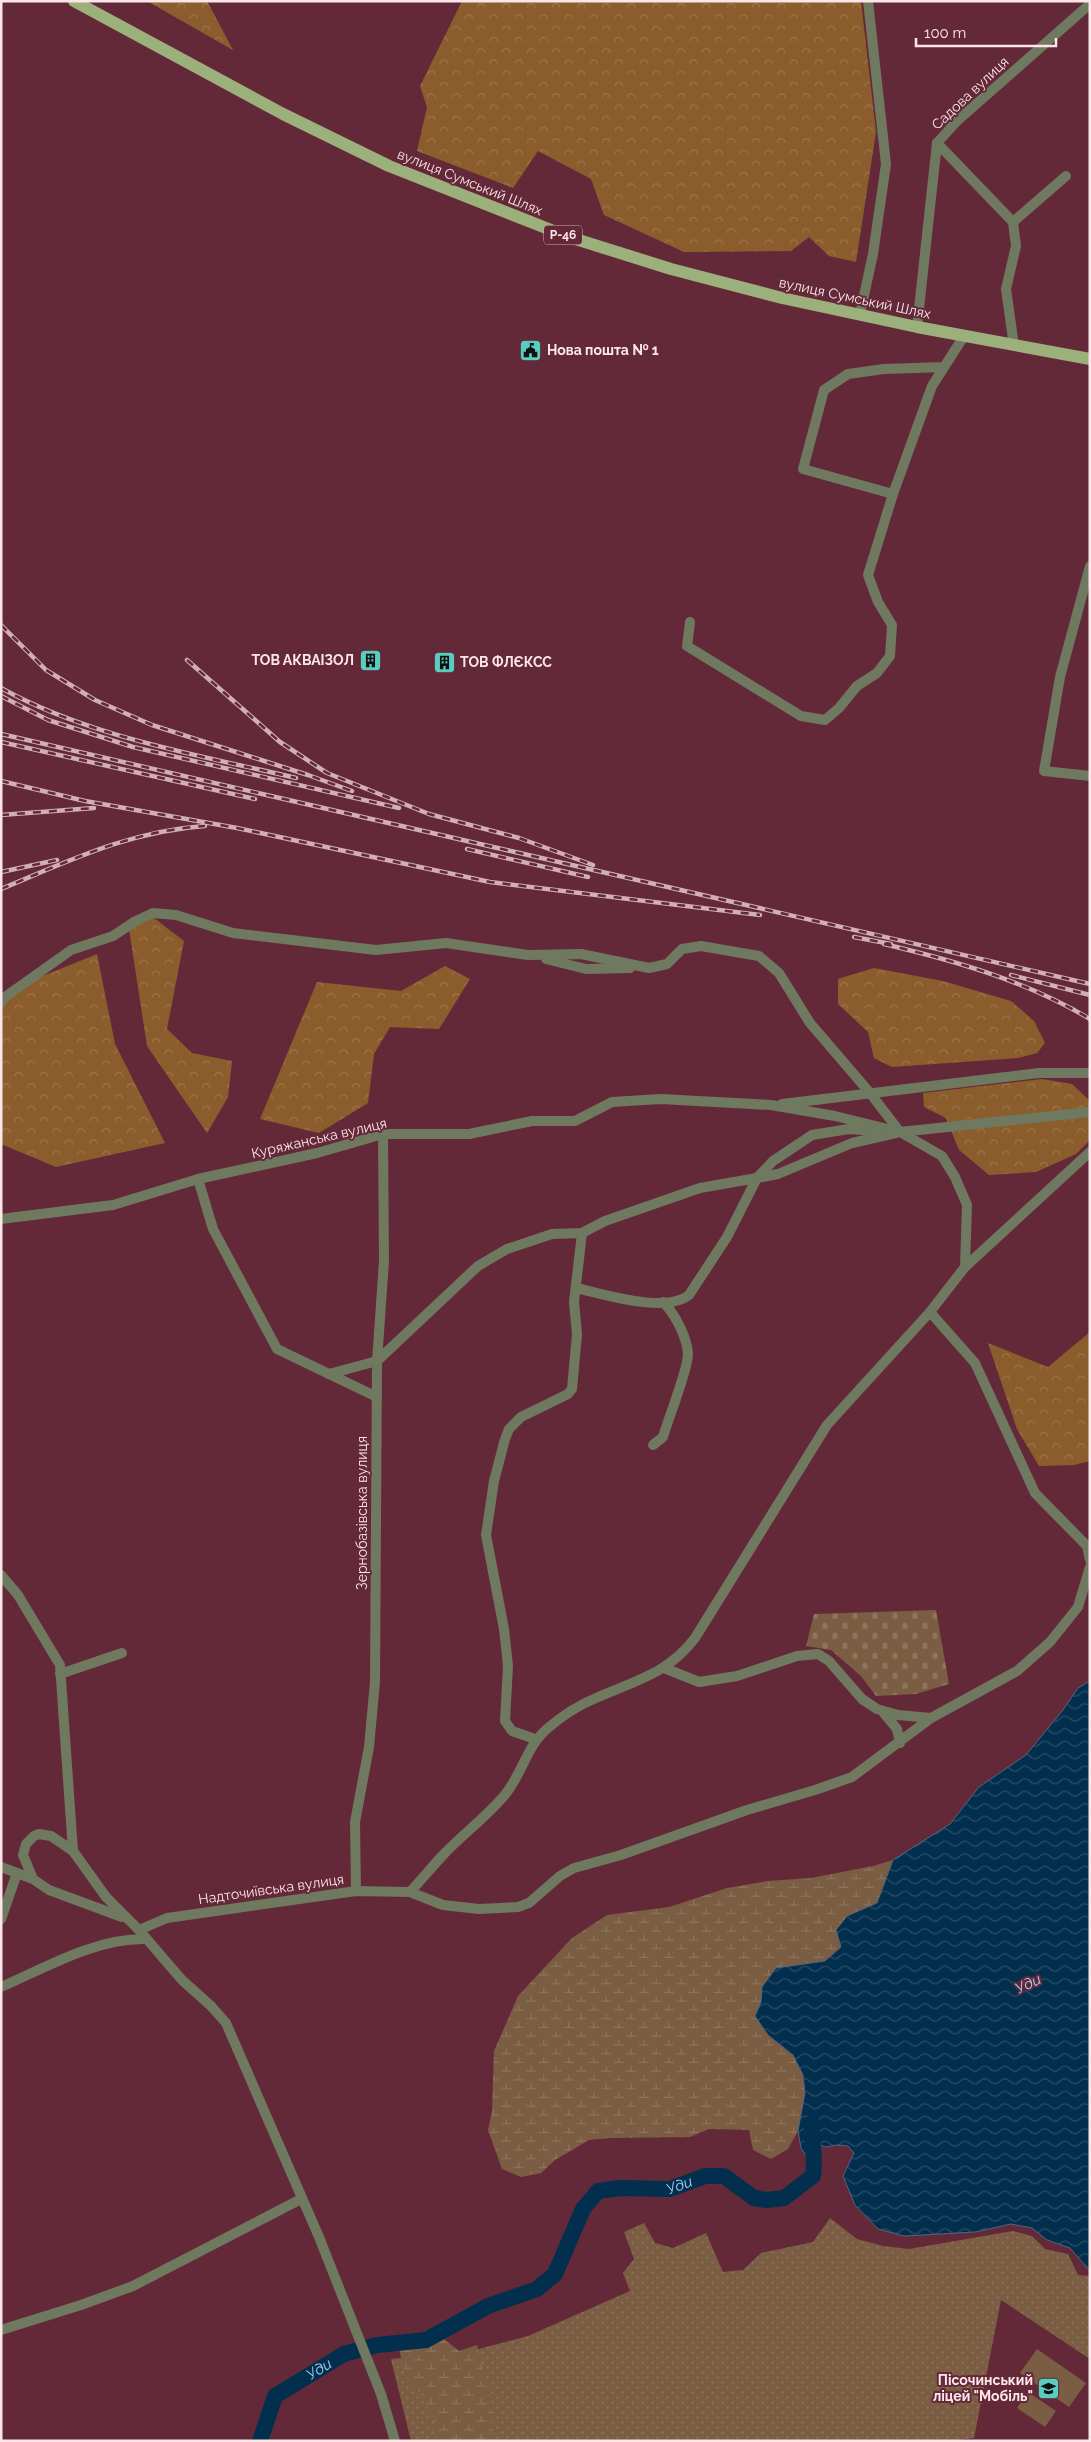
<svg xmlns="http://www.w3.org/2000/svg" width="1091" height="2442" viewBox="0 0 1091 2442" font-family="Raleway,sans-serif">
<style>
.grass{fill:url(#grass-dots)}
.forest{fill:url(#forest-crowns)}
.wetland{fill:url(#wetland-marsh)}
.cemetery{fill:url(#cemetery-stones)}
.garden{fill:#7a5d42}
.water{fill:url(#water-waves);stroke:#4e667d}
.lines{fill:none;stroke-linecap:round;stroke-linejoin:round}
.river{stroke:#032f4e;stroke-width:16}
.minor{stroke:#6f795f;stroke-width:10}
.primary{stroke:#9cb07b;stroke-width:12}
.rail-casing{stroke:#d1afb7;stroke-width:4.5}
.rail{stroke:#642939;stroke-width:2.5;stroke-dasharray:8;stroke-linecap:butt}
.labels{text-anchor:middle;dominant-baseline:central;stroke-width:4;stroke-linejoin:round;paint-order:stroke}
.shield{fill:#642939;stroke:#cfadb5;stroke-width:1}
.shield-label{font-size:12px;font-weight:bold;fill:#fde6ea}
.street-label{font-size:14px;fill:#fde6ea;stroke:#642939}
.poi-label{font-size:14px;font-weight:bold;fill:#fde6ea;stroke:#642939;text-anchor:start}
.water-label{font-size:15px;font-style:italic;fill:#a9d5fc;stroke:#642939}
</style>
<defs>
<pattern id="grass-dots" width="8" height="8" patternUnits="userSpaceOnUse" patternTransform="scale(1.25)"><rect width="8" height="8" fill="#7a5d42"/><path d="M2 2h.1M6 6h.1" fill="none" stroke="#8e745d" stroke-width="1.8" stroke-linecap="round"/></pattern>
<pattern id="forest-crowns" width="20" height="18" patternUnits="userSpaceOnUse" patternTransform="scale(1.25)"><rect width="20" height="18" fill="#8c5d2c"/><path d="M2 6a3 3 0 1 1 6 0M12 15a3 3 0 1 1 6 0" fill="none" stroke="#9d744b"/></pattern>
<pattern id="wetland-marsh" width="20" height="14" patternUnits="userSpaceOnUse" patternTransform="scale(1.25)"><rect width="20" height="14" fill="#7a5d42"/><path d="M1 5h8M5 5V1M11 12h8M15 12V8" fill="none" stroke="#8e745d"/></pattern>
<pattern id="cemetery-stones" width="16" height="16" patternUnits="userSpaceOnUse" patternTransform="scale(1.25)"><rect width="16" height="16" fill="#7a5d42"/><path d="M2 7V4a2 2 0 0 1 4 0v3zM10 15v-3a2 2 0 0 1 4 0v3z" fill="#8e745d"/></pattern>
<pattern id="water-waves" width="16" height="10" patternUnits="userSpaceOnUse" patternTransform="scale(1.25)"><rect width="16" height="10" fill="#032f4e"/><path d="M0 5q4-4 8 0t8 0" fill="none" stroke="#294d68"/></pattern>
</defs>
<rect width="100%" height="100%" fill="#642939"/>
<polygon class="grass" points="830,2218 857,2239 883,2246 909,2249 1013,2231 1032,2236 1045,2249 1068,2254 1078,2275 1090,2276 1090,2359 1001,2300 974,2438 949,2441 411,2441 391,2359 463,2353 528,2336 630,2291 623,2273 634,2259 624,2232 644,2223 655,2243 673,2248 706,2233 723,2272 743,2270 761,2253 813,2242"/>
<g class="forest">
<polygon points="147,1 207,1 233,50"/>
<polygon points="462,1 861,1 876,132 856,262 829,256 809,237 791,251 684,252 604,215 591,179 538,151 513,188 417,151 427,107 420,86"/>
<polygon points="154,918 184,941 167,1029 192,1053 232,1061 228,1097 207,1133 147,1046 129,929"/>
<polygon points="97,954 115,1044 165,1143 56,1167 1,1144 1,993"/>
<polygon points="445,966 470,979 439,1029 390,1027 374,1054 368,1103 319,1133 260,1119 317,982 401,991"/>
<polygon points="874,968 943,981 1011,1001 1034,1021 1045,1043 1037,1053 1018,1058 892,1067 874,1058 868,1032 838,1004 838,979"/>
<polygon points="1042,1079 1072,1084 1090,1101 1090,1140 1076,1154 1036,1172 989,1175 959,1150 946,1118 924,1107 923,1093"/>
<polygon points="1090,1332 1090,1461 1074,1465 1039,1466 1017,1429 988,1343 1048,1367"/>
</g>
<g class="wetland">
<polygon points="893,1860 877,1903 847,1916 841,1947 825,1961 776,1968 762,1987 761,2002 755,2016 768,2035 793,2055 803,2075 805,2093 798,2131 788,2149 771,2159 753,2150 749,2130 709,2129 690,2137 610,2138 589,2140 555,2160 541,2173 521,2177 502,2169 488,2130 492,2111 494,2051 518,1996 572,1938 607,1915 669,1907 727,1888 768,1881 811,1878 873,1866"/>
<polygon points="440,2336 459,2351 477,2345 492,2402 493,2441 437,2441 437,2431 425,2400 405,2375 399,2349"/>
</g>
<polygon class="cemetery" points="936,1610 949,1684 916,1694 876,1696 861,1676 831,1650 806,1646 814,1614"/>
<g class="garden">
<polygon points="1037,2349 1086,2383 1069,2407 1020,2373"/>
<polygon points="1028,2392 1056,2411 1045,2427 1017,2408"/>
</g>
<polygon class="water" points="1090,1681 1090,2271 1070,2248 1047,2240 1032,2228 1011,2224 975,2232 904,2236 878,2229 855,2205 843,2176 854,2153 848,2146 838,2145 825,2147 813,2141 811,2163 801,2148 798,2131 805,2093 803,2075 793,2055 768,2035 755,2016 761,2002 762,1987 776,1968 825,1961 841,1947 836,1930 847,1916 877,1903 893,1860 950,1824 979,1787 1026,1755 1063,1710 1078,1688"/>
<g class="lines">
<path class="river" id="s1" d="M260,2441L275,2396L344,2354L377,2345L426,2340L488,2306L537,2289L555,2274L583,2209L598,2191L620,2188L670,2189L705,2176H724L754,2198L766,2200L784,2198L813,2176C816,2158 811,2141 812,2123"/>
<g class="minor">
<polyline points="937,143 1013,222 1016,246 1006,289 1014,346"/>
<polyline points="937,143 957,121 1090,4"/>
<polyline points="1013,222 1066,176"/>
<polyline points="860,314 873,254 886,164 868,1"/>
<polyline points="917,327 937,143"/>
<polyline points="944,367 884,369 848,374 824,390 803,469 893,494 932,386 964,336"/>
<polyline points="1090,566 1060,677 1044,771 1090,776"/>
<polyline points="690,622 687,646 801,716 825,720 839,708 857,686 877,673 890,656 892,625 878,602 868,575 893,494"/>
<polyline points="546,959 586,969 630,968"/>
<polyline points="1,1003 5,997 71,950 113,936 134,922 153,913 176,915 233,933 376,950 446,943 528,955 581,954 649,968 667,964 682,949 701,946 759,956 779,973 810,1023 870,1093 900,1132 942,1156 955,1177 967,1205 965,1267"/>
<polyline points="782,1104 1039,1073 1090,1073"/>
<polyline points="198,1179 213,1229 277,1349 377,1397"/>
<polyline points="1,1219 113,1205 198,1179 317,1153 383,1134 469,1134 532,1121 575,1121 612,1102 661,1099 771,1105 835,1116 900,1132 1090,1112"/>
<path d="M576,1288C603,1294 666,1314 689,1295L727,1237L757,1178L778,1174L852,1143L896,1133"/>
<polyline points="930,1312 975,1363 1035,1493 1087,1546 1090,1560"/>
<polyline points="329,1374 377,1361 478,1266 507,1249 552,1234 582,1233 605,1221 700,1188 757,1178 773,1161 812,1135 849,1129 876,1131"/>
<path d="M653,1445L663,1437C668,1419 688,1370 688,1354C687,1337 675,1314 663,1302"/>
<polyline points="1,1575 18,1595 60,1665 73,1851"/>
<polyline points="664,1668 699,1682 737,1676 797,1656 818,1654 829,1661 862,1699 877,1709 898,1715 931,1718"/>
<polyline points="60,1674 122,1653"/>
<polyline points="883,1712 897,1729 900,1743"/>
<polyline points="535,1739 512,1731 505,1721 508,1666 504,1629 486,1535 494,1481 505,1439 509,1429 521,1417 568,1394 572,1389 577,1334 574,1302 582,1233"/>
<polyline points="1,1867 33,1879 49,1890 122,1917"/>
<polyline points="33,1879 23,1855 26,1844 34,1836 39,1834 51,1836 73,1851 106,1897 139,1930 182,1980 211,2006 226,2023 319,2237 381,2394 395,2441"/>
<polyline points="356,1891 355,1822 369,1747 375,1682 377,1361 384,1261 383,1134"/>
<path d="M410,1892C421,1880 432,1867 443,1855C462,1835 485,1818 503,1797C522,1776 526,1746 548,1728C562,1716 579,1705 596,1698C634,1681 668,1674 695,1638L827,1425L930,1312L965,1267L1090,1152"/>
<polyline points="1,1919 17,1873"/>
<polyline points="139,1930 167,1918 356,1891 410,1892 443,1905 479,1909 518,1907 529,1903 560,1876 574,1868 621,1855 747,1810 815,1790 852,1777 931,1718 1017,1671 1050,1642 1078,1607 1090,1567"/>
<path d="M1,1987C47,1967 96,1938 146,1939"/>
<polyline points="1,2330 81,2305 133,2286 301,2199"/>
</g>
<polyline class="primary" points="74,1 283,114 389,166 569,237 671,269 782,298 917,327 1090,359"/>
<defs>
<g id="rail">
<polyline points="1,625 46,670 95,700 152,725 308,775 352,791"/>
<polyline points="187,660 280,742 327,773 429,814 519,838 593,865"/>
<path d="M1,688C89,737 199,755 296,778"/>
<polyline points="1,696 48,720 133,747 399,808"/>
<polyline points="1,734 1090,984"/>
<polyline points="1,742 255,799"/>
<polyline points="1,781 85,801 237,828 490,882 760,915"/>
<polyline points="1,815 94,808"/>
<polyline points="467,849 588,877"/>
<polyline points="1,872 57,860"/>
<path d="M1,889C69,861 130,831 205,826"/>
<polyline points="854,937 891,944"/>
<path d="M884,944C956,961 1026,981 1090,1019"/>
<polyline points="1011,975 1090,995"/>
</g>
</defs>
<use href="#rail" class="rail-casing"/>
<use href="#rail" class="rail"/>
</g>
<defs>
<symbol id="civic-square" viewBox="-11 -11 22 22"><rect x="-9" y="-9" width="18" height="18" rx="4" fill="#58cec0" stroke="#642939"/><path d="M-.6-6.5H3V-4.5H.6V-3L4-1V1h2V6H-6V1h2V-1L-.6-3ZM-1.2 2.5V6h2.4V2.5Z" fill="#111"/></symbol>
<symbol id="building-square" viewBox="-11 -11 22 22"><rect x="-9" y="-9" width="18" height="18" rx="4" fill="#58cec0" stroke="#642939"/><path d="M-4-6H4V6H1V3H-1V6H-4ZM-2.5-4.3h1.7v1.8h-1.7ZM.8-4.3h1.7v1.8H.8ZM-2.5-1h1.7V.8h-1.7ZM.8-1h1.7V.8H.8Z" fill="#111"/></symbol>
<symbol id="school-square" viewBox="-11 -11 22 22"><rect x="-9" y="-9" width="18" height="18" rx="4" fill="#58cec0" stroke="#642939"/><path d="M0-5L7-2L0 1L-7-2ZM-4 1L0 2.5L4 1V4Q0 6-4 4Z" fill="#111"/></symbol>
</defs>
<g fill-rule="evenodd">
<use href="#civic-square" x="518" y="338" width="25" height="25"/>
<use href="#building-square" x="358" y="648" width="25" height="25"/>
<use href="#building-square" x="432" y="650" width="25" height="25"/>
<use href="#school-square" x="1036" y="2376" width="25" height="25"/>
</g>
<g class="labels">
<rect class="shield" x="544" y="225.5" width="38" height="19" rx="4"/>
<g class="shield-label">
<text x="563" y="235">Р-46</text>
</g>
<g class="street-label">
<text transform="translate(970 93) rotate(-43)">Садова вулиця</text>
<text transform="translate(470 182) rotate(22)">вулиця Сумський Шлях</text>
<text transform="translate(855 298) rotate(12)">вулиця Сумський Шлях</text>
<text transform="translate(319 1138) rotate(-13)">Куряжанська вулиця</text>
<text transform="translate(362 1513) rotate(-90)">Зернобазівська вулиця</text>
<text transform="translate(271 1889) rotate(-8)">Надточиївська вулиця</text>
</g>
<g class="poi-label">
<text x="547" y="350">Нова пошта № 1</text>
<text x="354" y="660" text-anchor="end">ТОВ АКВАІЗОЛ</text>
<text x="460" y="662">ТОВ ФЛЄКСС</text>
<text x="1033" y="2380" text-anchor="end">Пісочинський<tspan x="1033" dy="16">ліцей "Мобіль"</tspan></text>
</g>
<g class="water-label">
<text transform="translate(1028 1984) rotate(-25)">Уди</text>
<text stroke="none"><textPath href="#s1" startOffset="534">Уди</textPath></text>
<text stroke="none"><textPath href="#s1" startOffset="99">Уди</textPath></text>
</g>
</g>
<rect width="1091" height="2442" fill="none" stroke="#fde6ea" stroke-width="5"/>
<path d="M916 38v8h140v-8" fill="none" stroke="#fde6ea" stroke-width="2.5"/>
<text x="924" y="38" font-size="15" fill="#fde6ea" stroke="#642939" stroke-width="4" paint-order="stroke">100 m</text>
</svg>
